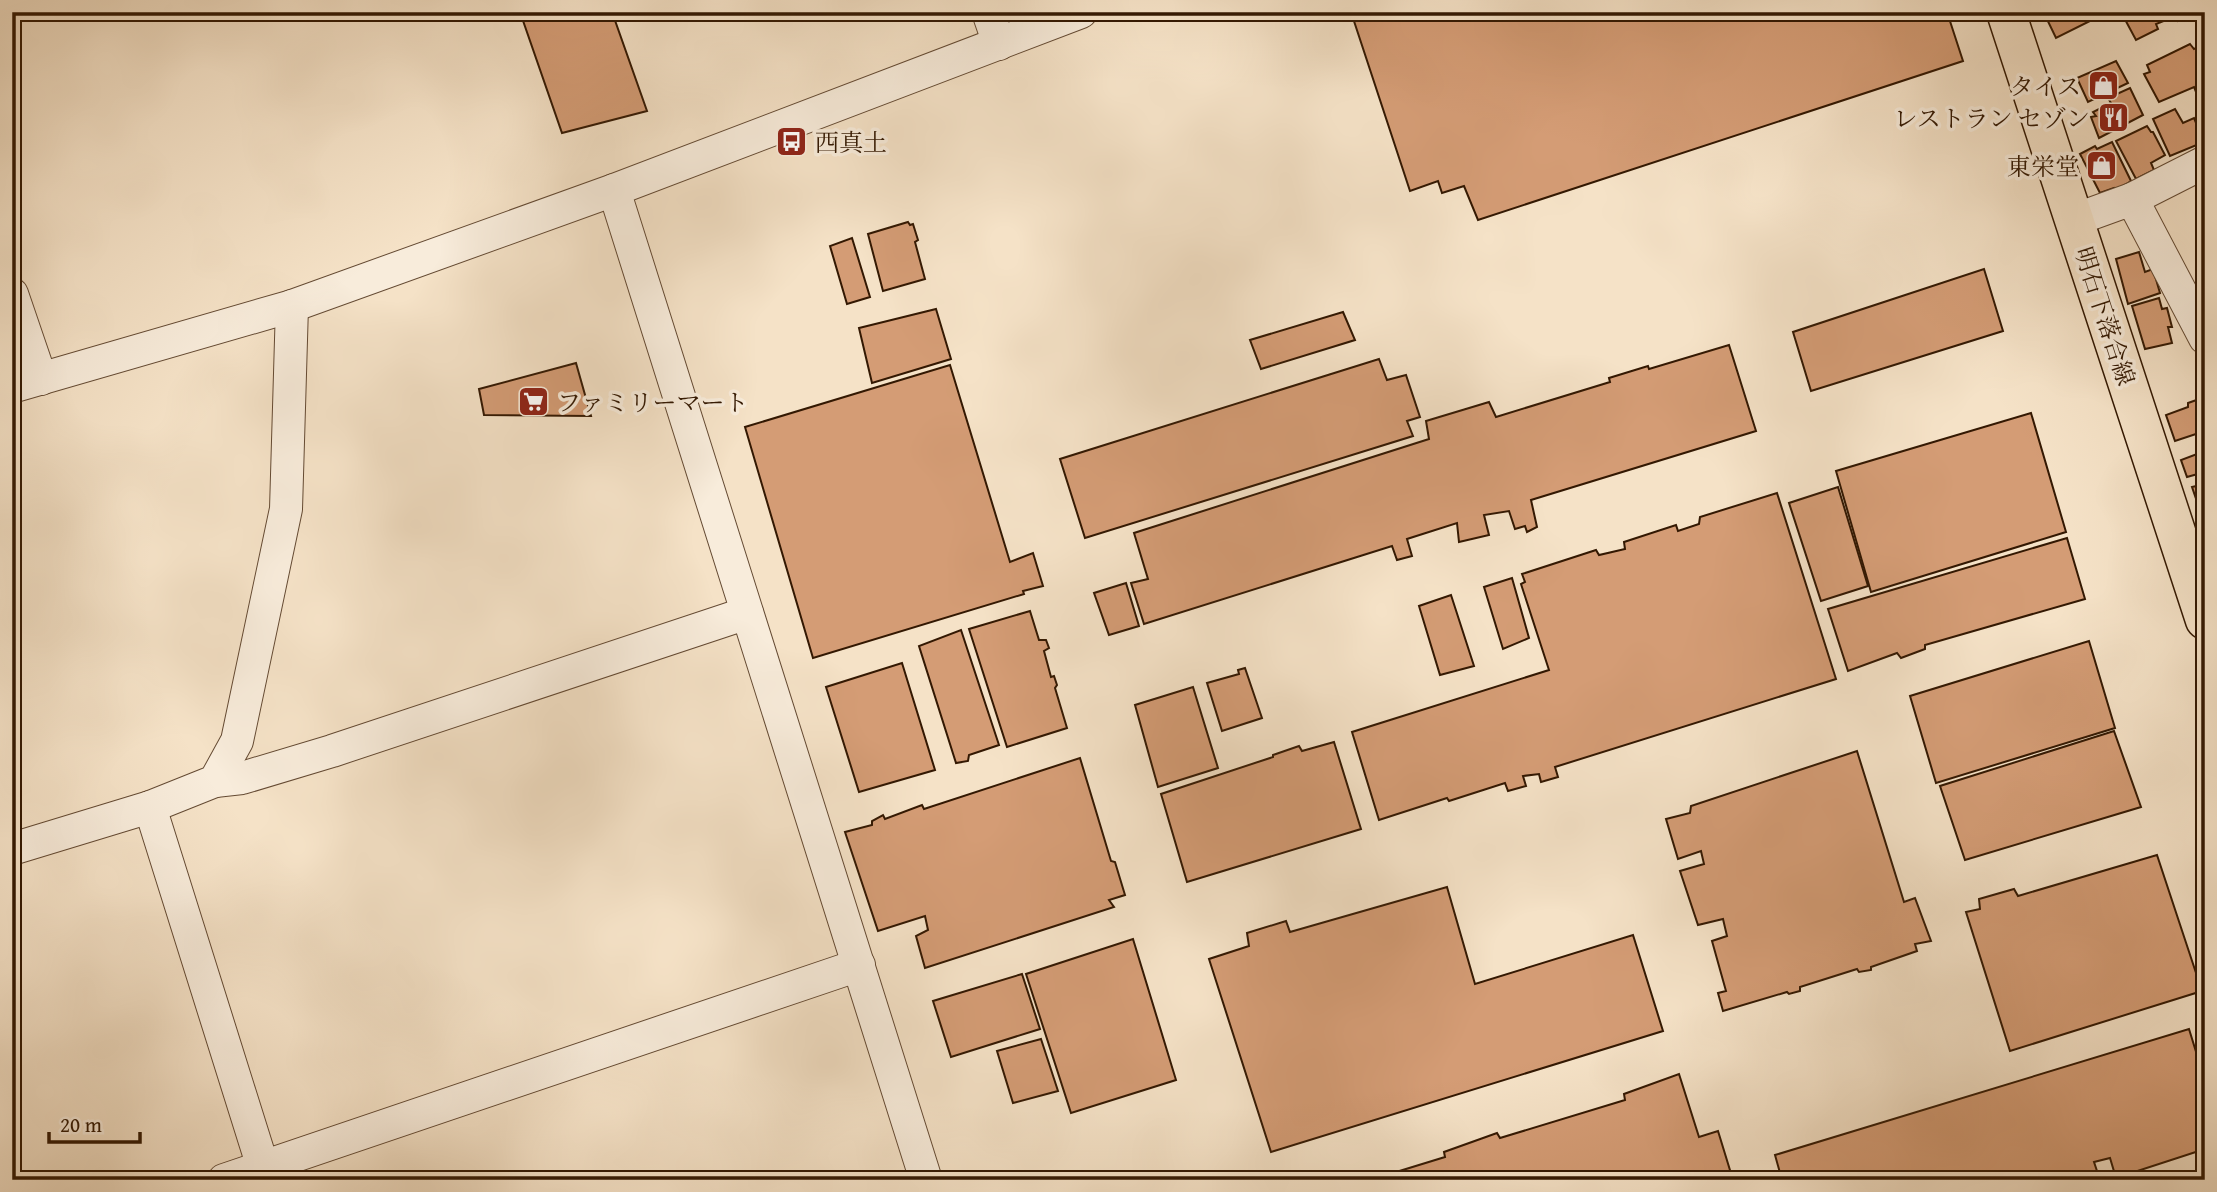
<svg xmlns="http://www.w3.org/2000/svg" width="2217" height="1192" viewBox="0 0 2217 1192" font-family="'Gentium Book Plus','Noto Serif JP',serif">
<style>
.building{fill:#d49c75;stroke:#331802;stroke-width:2}
.lines{fill:none;stroke-linecap:round;stroke-linejoin:round}
.minor-casing{stroke:#644a33;stroke-width:34}
.major-casing{stroke:#331802;stroke-width:41}
.minor{stroke:#f8ecdb;stroke-width:32}
.major{stroke:#f5e2c7;stroke-width:38}
.labels{text-anchor:middle;dominant-baseline:central;stroke-width:7;stroke-linejoin:round;paint-order:stroke}
.poi-label{font-size:24px;fill:#331802;stroke:#f8ecdb;text-anchor:end}
.street-label{font-size:24px;fill:#331802;stroke:#f8ecdb}
</style>
<rect width="100%" height="100%" fill="#f5e2c7"/>
<filter id="stains"><feTurbulence type="fractalNoise" baseFrequency=".00286" numOctaves="4"/><feColorMatrix values="0 0 0 0 .2 0 0 0 0 .09 0 0 0 0 .02 0 0 0 .5 -.17"/></filter>
<radialGradient id="worn" r=".72"><stop offset=".6" stop-color="#630" stop-opacity="0"/><stop offset="1" stop-color="#630" stop-opacity=".3"/></radialGradient>
<g class="building">
<polygon points="520,12 612,12 647,111 562,133"/>
<polygon points="1351,12 1947,12 1963,61 1478,220 1464,186 1442,193 1438,181 1410,191"/>
<polygon points="2047,12 2091,12 2094,19 2056,38 2044,13"/>
<polygon points="2121,12 2183,12 2186,18 2178,21 2176,16 2156,24 2158,29 2136,40"/>
<polygon points="2190,44 2194,49 2201,45 2205,53 2205,97 2202,92 2196,92 2194,87 2159,102 2144,74 2150,72 2147,65"/>
<polygon points="2116,61 2128,83 2088,102 2077,78"/>
<polygon points="2130,88 2143,115 2099,138 2091,117 2096,116 2093,112 2111,103 2108,98"/>
<polygon points="2175,109 2183,123 2194,118 2204,142 2170,156 2153,119"/>
<polygon points="2147,126 2151,132 2153,132 2165,155 2151,163 2154,170 2136,179 2116,141"/>
<polygon points="2112,142 2131,181 2116,191 2114,188 2100,193 2080,154 2095,146 2097,149"/>
<polygon points="908,222 910,225 913,224 918,240 915,242 925,279 883,291 868,234"/>
<polygon points="852,238 870,297 847,304 830,246"/>
<polygon points="2139,252 2145,272 2153,269 2160,293 2128,304 2116,259"/>
<polygon points="1984,269 2003,331 1811,391 1793,332"/>
<polygon points="2159,298 2162,309 2167,308 2172,327 2168,327 2172,343 2145,349 2132,306"/>
<polygon points="936,309 951,359 872,383 859,328"/>
<polygon points="1343,312 1355,340 1261,369 1250,340"/>
<polygon points="1729,345 1756,431 1531,500 1537,527 1527,532 1525,526 1515,529 1509,511 1484,515 1489,535 1459,542 1457,523 1407,539 1412,556 1397,560 1392,546 1144,624 1131,583 1148,579 1134,533 1429,439 1426,421 1489,402 1496,417 1610,382 1609,378 1648,366 1649,369"/>
<polygon points="1379,359 1387,380 1406,375 1420,417 1407,421 1413,436 1085,538 1060,459"/>
<polygon points="576,363 591,416 484,415 479,389"/>
<polygon points="950,365 1010,562 1033,553 1043,586 1023,591 1024,594 813,658 745,427"/>
<polygon points="2205,397 2205,431 2175,441 2166,415 2188,407 2188,403"/>
<polygon points="2031,413 2066,532 1871,592 1836,471"/>
<polygon points="2205,451 2205,472 2187,477 2181,460"/>
<polygon points="2205,484 2205,525 2192,487"/>
<polygon points="1838,487 1868,586 1821,601 1789,503"/>
<polygon points="1777,493 1836,679 1555,767 1558,777 1541,782 1539,774 1523,776 1526,786 1508,791 1505,783 1449,801 1447,798 1379,820 1352,732 1549,670 1521,584 1525,582 1522,574 1596,550 1599,555 1625,549 1624,542 1676,525 1678,531 1699,524 1700,517"/>
<polygon points="2067,538 2085,599 1925,645 1925,649 1901,658 1897,653 1848,671 1828,609"/>
<polygon points="1512,578 1529,638 1503,649 1484,587"/>
<polygon points="1126,583 1139,626 1109,635 1094,593"/>
<polygon points="1451,595 1474,666 1440,675 1419,606"/>
<polygon points="1030,611 1039,640 1046,640 1049,648 1044,651 1051,677 1054,676 1057,685 1055,688 1067,728 1007,747 969,629"/>
<polygon points="961,630 999,745 969,755 968,761 956,763 919,646"/>
<polygon points="2089,641 2115,728 1936,783 1910,696"/>
<polygon points="902,663 935,770 859,792 826,687"/>
<polygon points="1245,668 1262,718 1222,731 1207,683 1239,674 1238,670"/>
<polygon points="1193,687 1218,768 1158,787 1135,705"/>
<polygon points="2114,731 2141,807 1965,860 1940,786"/>
<polygon points="1334,742 1361,829 1187,882 1161,794 1273,757 1273,755 1299,746 1302,751"/>
<polygon points="1857,751 1904,902 1915,898 1931,941 1915,944 1917,951 1871,967 1871,970 1859,972 1857,969 1800,987 1800,991 1789,994 1787,992 1723,1011 1718,993 1726,991 1712,941 1727,936 1723,919 1698,925 1680,871 1704,864 1701,851 1678,859 1666,819 1690,813 1691,806"/>
<polygon points="1080,758 1111,861 1115,862 1125,895 1109,900 1114,907 925,968 916,936 928,930 925,916 878,931 845,832 872,825 872,821 883,815 885,819 922,805 924,809"/>
<polygon points="2157,855 2202,991 2010,1051 1966,912 1980,909 1979,899 2014,889 2018,896"/>
<polygon points="1447,887 1475,984 1633,935 1663,1031 1271,1152 1209,959 1249,946 1247,933 1286,921 1290,932"/>
<polygon points="1133,939 1176,1080 1071,1113 1026,974"/>
<polygon points="1022,974 1040,1029 951,1057 933,1001"/>
<polygon points="2189,1029 2205,1081 2205,1149 2116,1178 2110,1158 2094,1162 2100,1180 1782,1180 1775,1155"/>
<polygon points="1041,1039 1058,1091 1013,1103 997,1051"/>
<polygon points="1679,1074 1699,1137 1718,1131 1733,1180 1370,1180 1445,1157 1444,1152 1497,1133 1500,1138 1625,1100 1624,1094"/>
<polygon points="2205,1169 2205,1180 2174,1180 2173,1179"/>
</g>
<g class="lines">
<defs>
<g id="minor">
<polyline points="988,12 999,44"/>
<polyline points="614,190 926,1180"/>
<polyline points="2132,199 2205,162"/>
<polyline points="2074,220 2132,199 2205,338"/>
<polyline points="12,294 41,379"/>
<polyline points="12,387 292,306 614,190 1081,12"/>
<polyline points="215,781 242,778 332,751 747,613"/>
<polyline points="150,807 267,1180"/>
<polyline points="12,849 150,807 215,781 237,741 286,509 292,306"/>
<polyline points="224,1180 859,965"/>
</g>
<polyline id="major" points="2006,12 2205,620"/>
</defs>
<use href="#minor" class="minor-casing"/>
<use href="#major" class="major-casing"/>
<use href="#minor" class="minor"/>
<use href="#major" class="major"/>
</g>
<defs>
<symbol id="shop-square" viewBox="-11 -11 22 22"><rect x="-9" y="-9" width="18" height="18" rx="4" fill="#8f2418" stroke="#f8ecdb"/><path d="M-5-2.5h2.3a2.7 3.5 0 0 1 5.4 0H5L5.5 6h-11ZM-1.5-2.5h3a1.5 2.3 0 0 0-3 0Z" fill="#fff"/></symbol>
<symbol id="restaurant-square" viewBox="-11 -11 22 22"><rect x="-9" y="-9" width="18" height="18" rx="4" fill="#8f2418" stroke="#f8ecdb"/><path d="M-5-6h1v4h1v-4h1v4h1v-4h1v5L-1.5 .5V6h-2V.5L-5-1ZM5-6V6H3V1.5H1.5Q1.5-4 5-6Z" fill="#fff"/></symbol>
<symbol id="bus-square" viewBox="-11 -11 22 22"><rect x="-9" y="-9" width="18" height="18" rx="4" fill="#8f2418" stroke="#f8ecdb"/><path d="M-5-6H5V4H4V6H2V4H-2V6H-4V4H-5ZM-3.5-4V0h7V-4ZM-3.5 1.2v1.5H-2V1.2ZM2 1.2v1.5H3.5V1.2Z" fill="#fff"/></symbol>
<symbol id="supermarket-square" viewBox="-11 -11 22 22"><rect x="-9" y="-9" width="18" height="18" rx="4" fill="#8f2418" stroke="#f8ecdb"/><path d="M-6-5.5h2.5l.6 2H6L4.5 2H-2.5L-4.4-4H-6ZM-1.5 3.2a1.3 1.3 0 1 0 .1 0ZM3 3.2a1.3 1.3 0 1 0 .1 0Z" fill="#fff"/></symbol>
</defs>
<g fill-rule="evenodd">
<use href="#shop-square" x="2086" y="68" width="35" height="35"/>
<use href="#restaurant-square" x="2096" y="100" width="35" height="35"/>
<use href="#bus-square" x="774" y="124" width="35" height="35"/>
<use href="#shop-square" x="2084" y="148" width="35" height="35"/>
<use href="#supermarket-square" x="516" y="384" width="35" height="35"/>
</g>
<g class="labels">
<g class="poi-label">
<text x="2081" y="86">タイス</text>
<text x="2090" y="118">レストラン セゾン</text>
<text x="815" y="142" text-anchor="start">西真土</text>
<text x="2079" y="166">東栄堂</text>
<text x="557" y="402" text-anchor="start">ファミリーマート</text>
</g>
<g class="street-label">
<text transform="translate(2105 316) rotate(72)">明石下落合線</text>
</g>
</g>
<rect width="2217" height="1192" fill="none" stroke="#f5e2c7" stroke-width="42"/>
<rect x="14" y="14" width="2189" height="1164" fill="none" stroke="#331802" stroke-width="3.5"/>
<rect x="21" y="21" width="2175" height="1150" fill="none" stroke="#331802" stroke-width="2"/>
<path d="M49 1132v10h91v-10" fill="none" stroke="#331802" stroke-width="3.5"/>
<text x="60" y="1132" font-size="21" fill="#331802" stroke="#f8ecdb" stroke-width="5" paint-order="stroke">20 m</text>
<rect width="100%" height="100%" filter="url(#stains)"/>
<rect width="100%" height="100%" fill="url(#worn)"/>
</svg>
